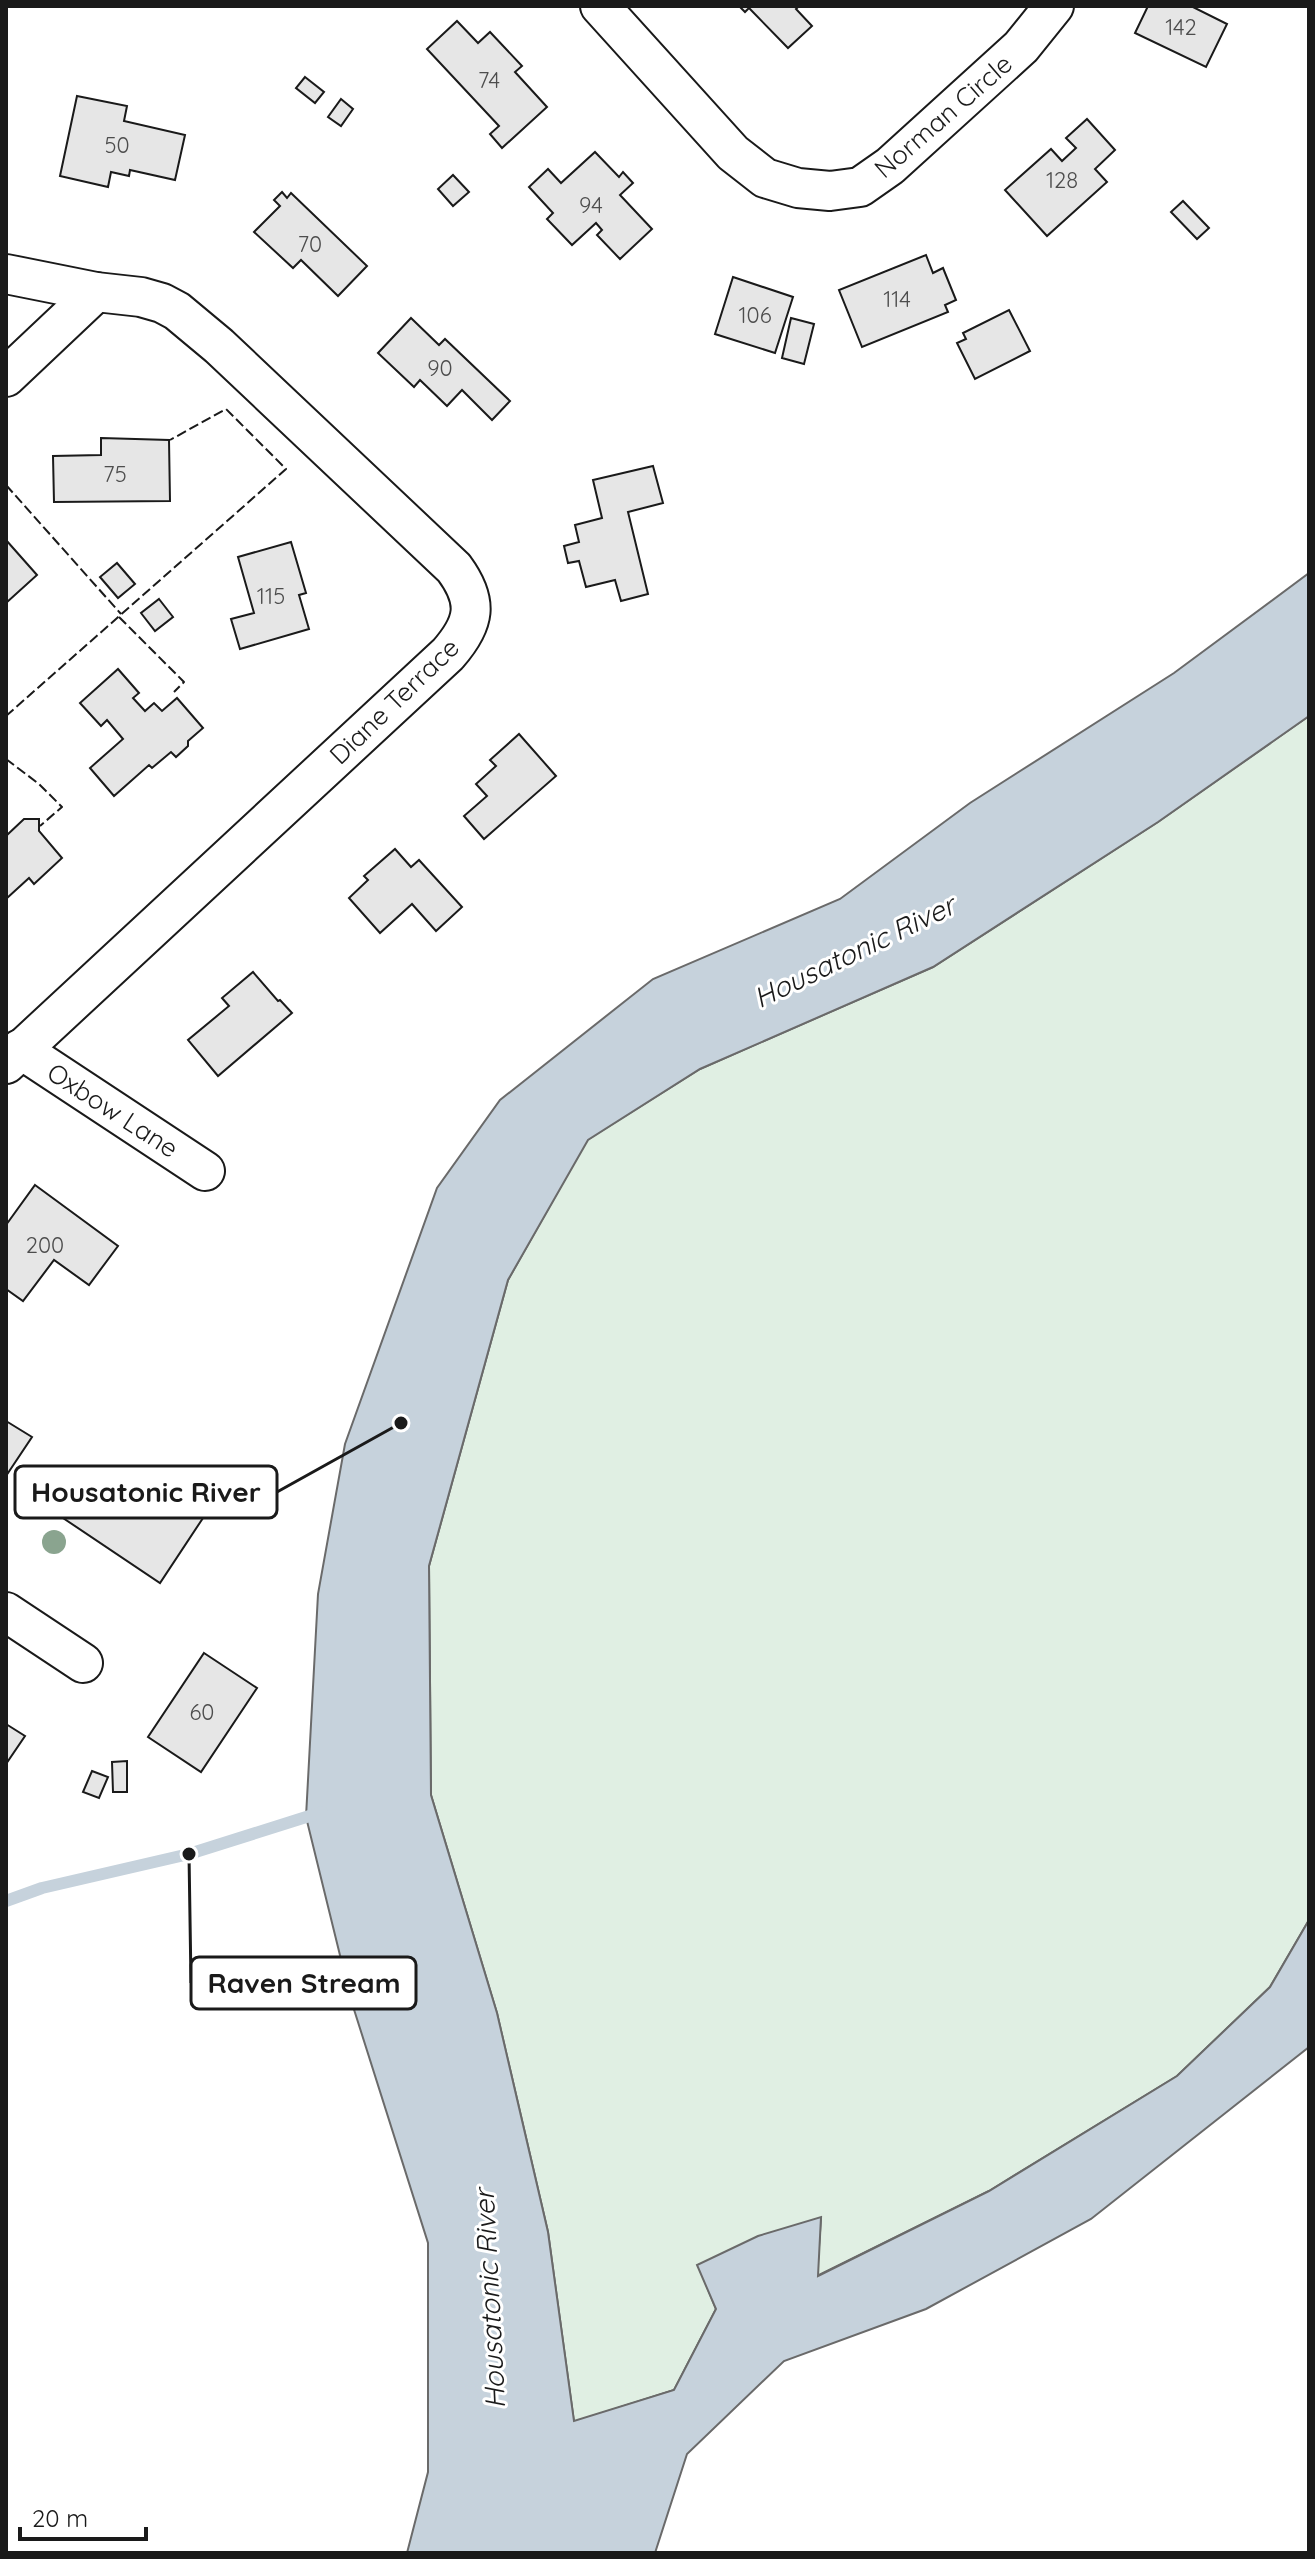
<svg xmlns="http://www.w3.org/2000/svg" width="1315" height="2559" viewBox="0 0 1315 2559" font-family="Quicksand,sans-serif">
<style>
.green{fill:#e0efe3;stroke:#6a6a6a;stroke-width:2}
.water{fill:#c6d2dc;stroke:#6a6a6a;stroke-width:2}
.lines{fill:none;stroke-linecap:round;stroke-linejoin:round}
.stream{stroke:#c6d2dc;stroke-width:12}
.building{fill:#e6e6e6;stroke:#1a1a1a;stroke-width:2}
.minor-casing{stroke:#1a1a1a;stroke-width:42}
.minor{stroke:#fff;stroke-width:38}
.fence{stroke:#1a1a1a;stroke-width:2;stroke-dasharray:10 4;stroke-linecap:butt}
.tree{fill:#8aa48f}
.labels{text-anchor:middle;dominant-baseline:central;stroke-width:6;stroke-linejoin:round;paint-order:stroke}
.number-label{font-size:22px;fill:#4d4d4d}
.street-label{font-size:26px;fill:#1a1a1a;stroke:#fff}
.water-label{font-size:28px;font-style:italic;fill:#1a1a1a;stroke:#fff}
.leader{fill:none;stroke:#1a1a1a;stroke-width:3}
.callout-dot{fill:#1a1a1a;stroke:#fff;stroke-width:3}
.callout{fill:#fff;stroke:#1a1a1a;stroke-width:3}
.callout-label{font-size:28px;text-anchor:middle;font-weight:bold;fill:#1a1a1a}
</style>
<rect width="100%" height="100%" fill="#fff"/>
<polygon class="green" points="1309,716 1309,1920 1270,1987 1177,2076 989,2191 817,2276 821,2218 698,2265 716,2309 674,2390 574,2422 548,2232 497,2013 431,1795 429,1566 508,1280 587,1140 700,1069 933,967 1158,822"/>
<polygon class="water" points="1309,573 1309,716 1158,822 933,967 700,1069 588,1140 508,1280 429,1566 431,1795 497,2013 548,2232 574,2421 674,2390 716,2309 697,2265 758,2236 821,2217 818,2276 989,2191 1177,2076 1270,1987 1309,1920 1309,2047 1091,2219 926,2309 784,2361 687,2454 655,2553 407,2553 428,2472 428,2243 351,2000 306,1817 318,1594 345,1444 437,1188 500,1100 653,979 840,899 970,803 1174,673"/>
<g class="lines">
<polyline class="stream" points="6,1901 42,1888 189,1854 322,1812"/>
</g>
<g class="building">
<polygon points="739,6 799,6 796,9 812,26 788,48 749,8 745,12"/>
<polygon points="1148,6 1191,6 1227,24 1206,67 1135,33"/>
<polygon points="457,21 478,43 490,32 522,66 515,72 547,107 502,148 490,134 499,126 427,49"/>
<polygon points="305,77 324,92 315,103 296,88"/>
<polygon points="77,96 127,106 124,121 185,135 175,180 130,170 129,176 111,172 108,187 60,176"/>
<polygon points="341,99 353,109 341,126 328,117"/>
<polygon points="1087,119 1115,150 1095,169 1107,182 1047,236 1005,190 1051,149 1062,161 1076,148 1066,138"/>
<polygon points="595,152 619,177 623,172 633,183 620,195 652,229 620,259 597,235 602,230 596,223 572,245 547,219 553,213 529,187 548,169 561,183"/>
<polygon points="453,175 469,192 453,206 438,189"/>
<polygon points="282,192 287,198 291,193 367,266 338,296 301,260 293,268 254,232 280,206 274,200"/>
<polygon points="1183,201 1209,228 1197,239 1171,212"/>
<polygon points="926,255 933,273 943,268 956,300 945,305 948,312 862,347 839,290"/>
<polygon points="733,277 793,297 775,353 715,334"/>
<polygon points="1009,310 1030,351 975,379 957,343 966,339 963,333"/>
<polygon points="411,318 439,345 445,339 510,401 492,420 462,390 447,406 420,380 414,387 378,353"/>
<polygon points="791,318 814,324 804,364 782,358"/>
<polygon points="101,438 169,440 170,501 54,502 53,456 101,455"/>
<polygon points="653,466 663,503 628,512 648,594 621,601 615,580 586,587 579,561 568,563 564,546 579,542 575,525 602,518 593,480"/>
<polygon points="6,540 37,575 6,603"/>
<polygon points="291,542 306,593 299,595 309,629 240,649 231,619 254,613 238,557"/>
<polygon points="117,563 135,584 118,598 100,577"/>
<polygon points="159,599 173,617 155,631 141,613"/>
<polygon points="118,669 139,693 133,698 145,711 154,703 162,711 177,698 203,728 188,741 188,746 176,757 171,752 152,768 149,765 114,796 90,768 123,739 107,720 101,726 80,703"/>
<polygon points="519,734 556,776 484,839 464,816 487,796 476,784 496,766 490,760"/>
<polygon points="24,819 39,819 39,831 62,858 34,884 29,878 6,899 6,836"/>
<polygon points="395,849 411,867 419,860 462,907 436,931 412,904 380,933 349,898 368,880 364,876"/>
<polygon points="253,972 278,1001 280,1000 292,1013 218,1076 188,1040 229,1006 222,998"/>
<polygon points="35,1185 118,1246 89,1285 54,1260 23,1301 6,1289 6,1225"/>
<polygon points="6,1421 32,1437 6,1476"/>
<polygon points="93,1468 153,1508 164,1492 203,1518 160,1583 60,1516"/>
<polygon points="204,1653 257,1688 201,1772 148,1737"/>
<polygon points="6,1724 25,1736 6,1764"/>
<polygon points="127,1761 127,1792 113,1792 112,1762"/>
<polygon points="92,1771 108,1777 99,1798 83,1792"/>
</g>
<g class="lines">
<defs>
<g id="minor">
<polyline points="600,6 733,153 765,178 798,188 830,191 860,187 890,166 1021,47 1054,6"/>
<path d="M6,274L96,292L141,297L162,303L177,311L219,346L454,568C479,602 475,623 448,654L6,1064"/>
<polyline points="6,377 96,292"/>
<polyline points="20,1049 205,1171"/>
<polyline points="6,1612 83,1663"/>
</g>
</defs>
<use href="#minor" class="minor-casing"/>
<use href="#minor" class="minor"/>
<g class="fence">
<polyline points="6,485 121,614"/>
<polyline points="119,617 184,682 174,692"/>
<polyline points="6,716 286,469 226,409 170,440"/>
<polyline points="6,759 39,784 62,807 40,826"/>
</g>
</g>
<circle class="tree" cx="54" cy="1542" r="12"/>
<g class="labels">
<g class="number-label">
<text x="1181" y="27">142</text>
<text x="489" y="80">74</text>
<text x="117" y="145">50</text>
<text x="1062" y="180">128</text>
<text x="591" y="205">94</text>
<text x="310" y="244">70</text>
<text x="897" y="299">114</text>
<text x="755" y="315">106</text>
<text x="440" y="368">90</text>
<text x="115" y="474">75</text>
<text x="271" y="596">115</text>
<text x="45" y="1245">200</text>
<text x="202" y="1712">60</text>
</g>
<g class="street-label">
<text transform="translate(943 116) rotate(-41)">Norman Circle</text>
<text transform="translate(394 701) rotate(-44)">Diane Terrace</text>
<text transform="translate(113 1110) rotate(33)">Oxbow Lane</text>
</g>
<g class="water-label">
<text transform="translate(854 951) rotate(-26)">Housatonic River</text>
<text transform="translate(489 2299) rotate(-93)">Housatonic River</text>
</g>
</g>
<path class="leader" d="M401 1423L277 1492M189 1854L191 1983"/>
<g class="callout-dot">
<circle cx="401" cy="1423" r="8"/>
<circle cx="189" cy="1854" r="8"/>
</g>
<g class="callout">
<rect x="15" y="1466" width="262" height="52" rx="8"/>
<rect x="191" y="1957" width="225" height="52" rx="8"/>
</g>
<g class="callout-label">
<text x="146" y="1502">Housatonic River</text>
<text x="304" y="1993">Raven Stream</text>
</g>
<rect width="1315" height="2559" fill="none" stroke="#1a1a1a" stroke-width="16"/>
<path d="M20 2527v12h126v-12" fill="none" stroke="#1a1a1a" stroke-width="4"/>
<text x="32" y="2527" font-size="24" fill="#1a1a1a" stroke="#ffffff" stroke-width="6" paint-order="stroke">20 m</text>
</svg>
